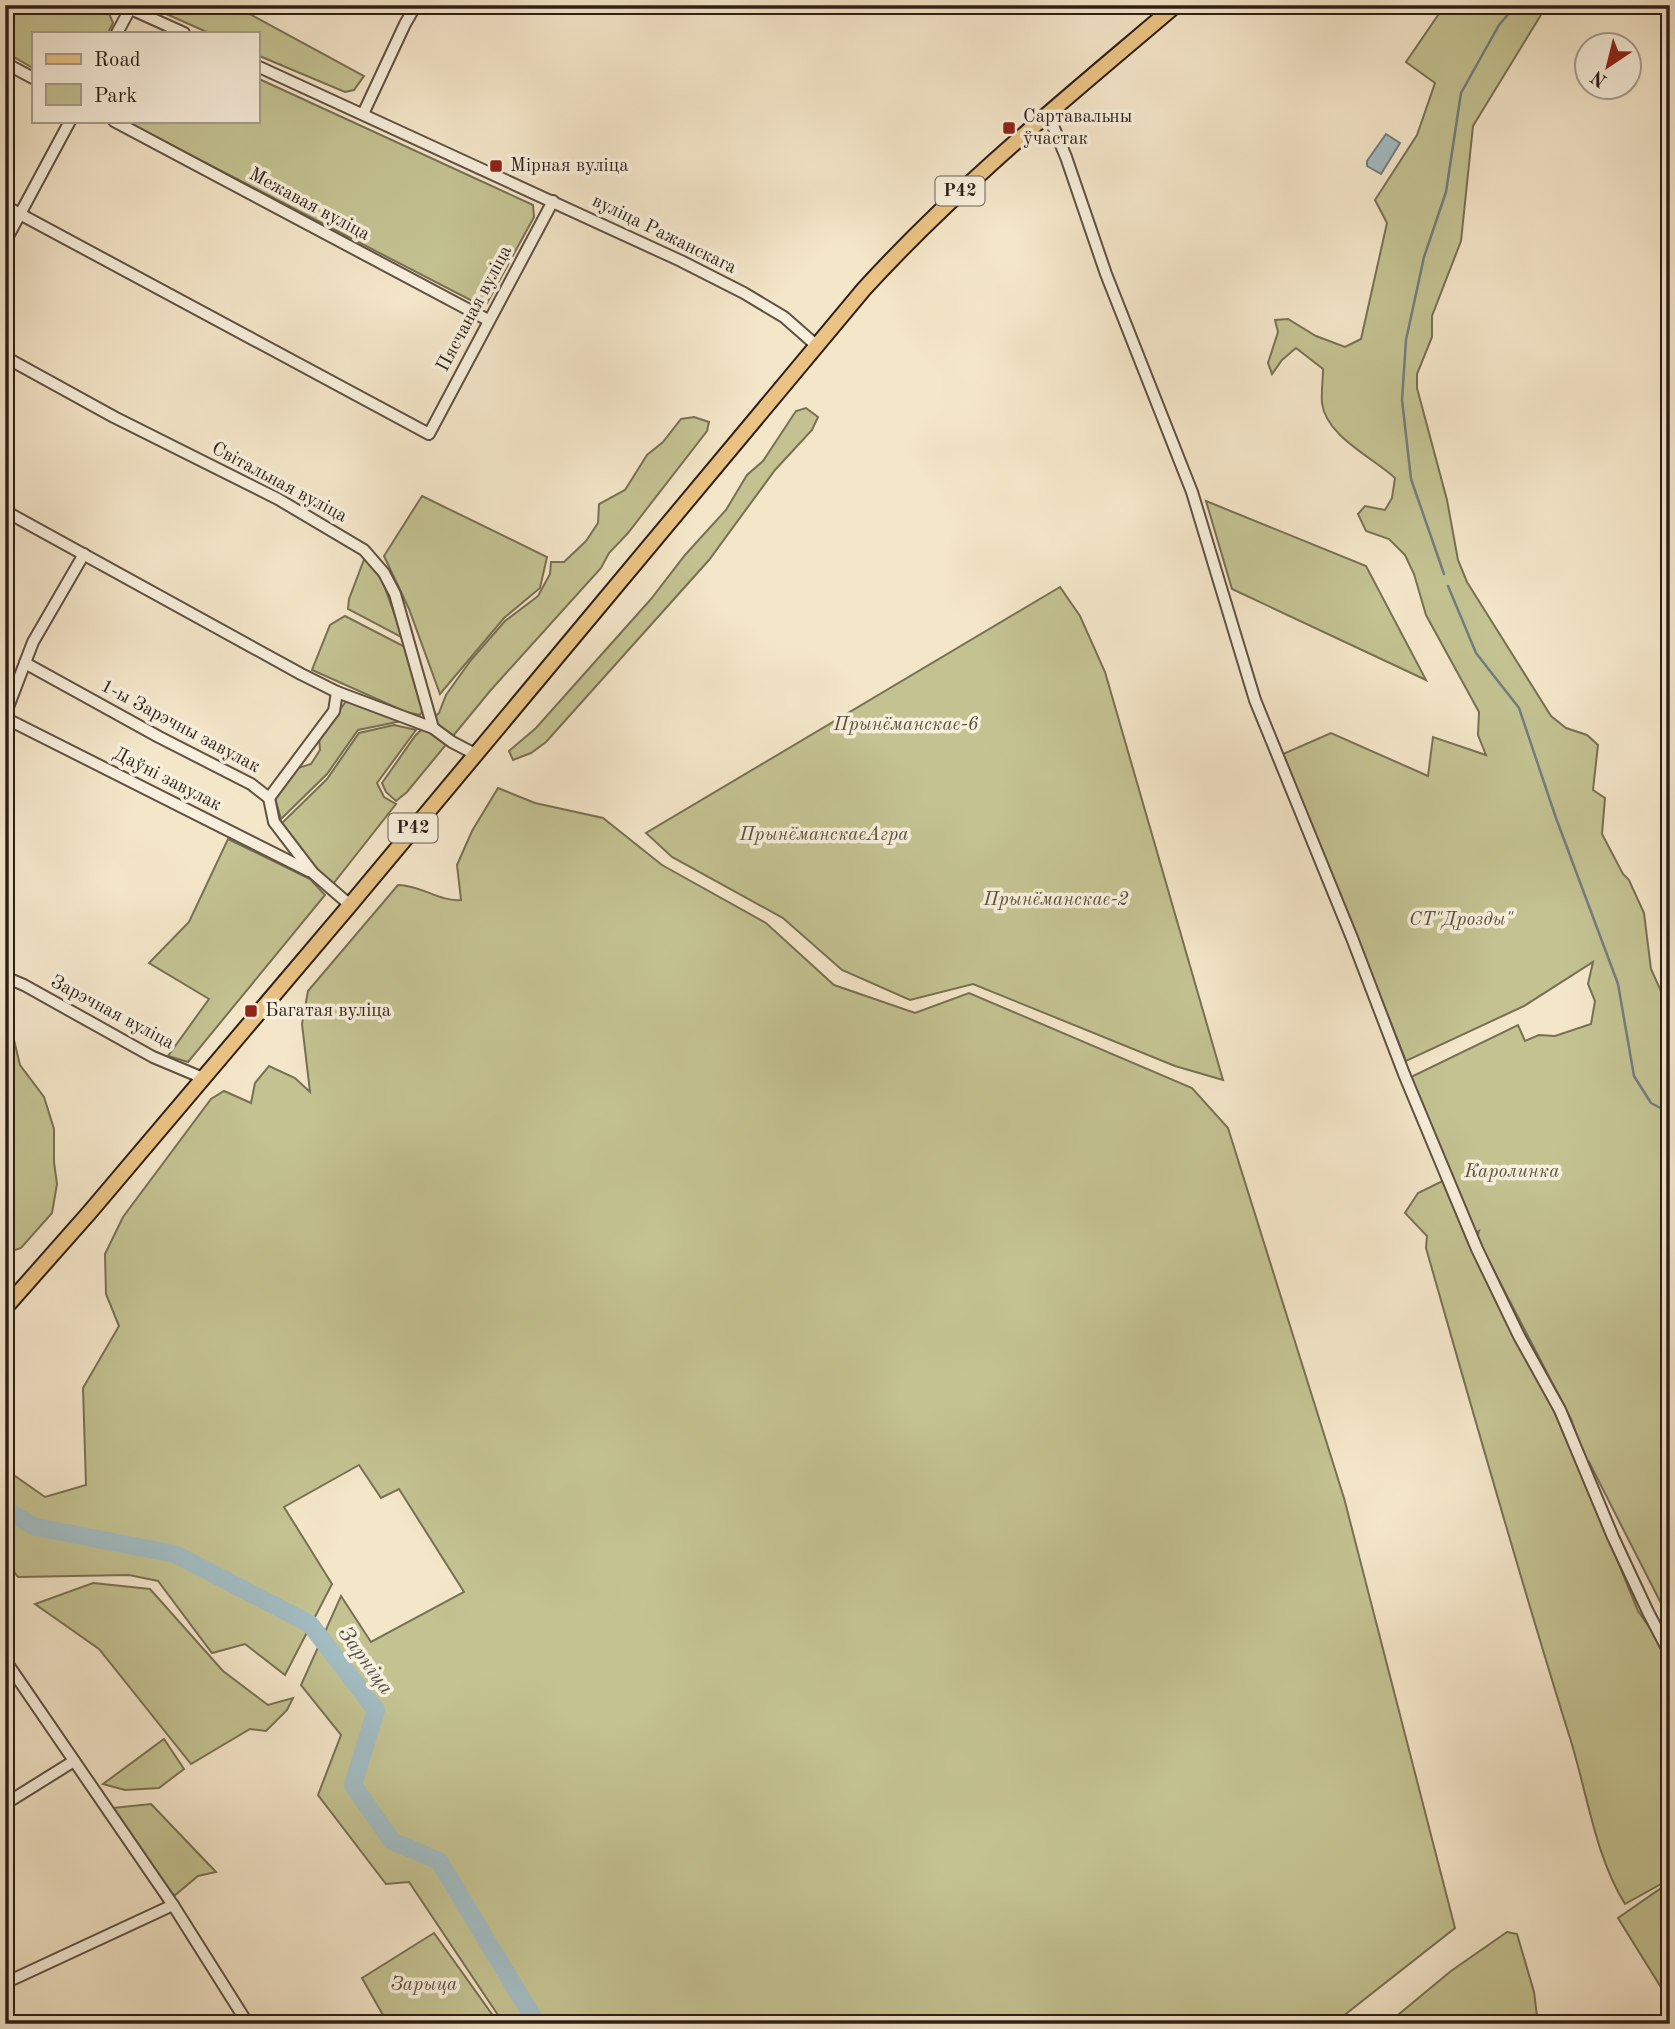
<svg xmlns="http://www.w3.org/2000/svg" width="1675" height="2029" viewBox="0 0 1675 2029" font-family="'Old Standard TT',serif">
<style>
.green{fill:#c4c291;stroke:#787054;stroke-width:2}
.water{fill:#a2bcc2;stroke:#737d7e;stroke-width:2}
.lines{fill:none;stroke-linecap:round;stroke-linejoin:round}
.stream{stroke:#737d7e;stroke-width:2.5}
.river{stroke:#a2bcc2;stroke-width:18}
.minor-casing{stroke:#5f5144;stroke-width:14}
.major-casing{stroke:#2d1f18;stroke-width:18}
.minor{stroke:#f8efdc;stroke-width:10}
.major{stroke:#eac384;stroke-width:14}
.poi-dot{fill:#8f2418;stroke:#f8efdc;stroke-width:2.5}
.labels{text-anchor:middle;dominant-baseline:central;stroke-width:7;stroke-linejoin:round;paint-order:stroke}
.shield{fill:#f8efdc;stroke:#6a5d53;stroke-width:2}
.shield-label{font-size:18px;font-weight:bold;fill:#2d1f18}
.poi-label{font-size:19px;fill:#2d1f18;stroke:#f8efdc;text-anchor:start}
.street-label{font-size:19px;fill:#2d1f18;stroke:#f8efdc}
.park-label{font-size:19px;font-style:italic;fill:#5a503c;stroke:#f8efdc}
.water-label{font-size:21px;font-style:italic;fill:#504e4b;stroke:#f8efdc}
</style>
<rect width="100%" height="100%" fill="#f4e6c9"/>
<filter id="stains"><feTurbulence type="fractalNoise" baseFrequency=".00286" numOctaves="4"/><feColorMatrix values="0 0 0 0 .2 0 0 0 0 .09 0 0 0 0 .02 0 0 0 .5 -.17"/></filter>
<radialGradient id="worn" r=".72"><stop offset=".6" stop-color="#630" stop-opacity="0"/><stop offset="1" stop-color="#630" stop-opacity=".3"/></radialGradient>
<g class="green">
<polygon points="5,5 97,5 108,11 113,23 108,33 33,33 33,68 5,52"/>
<polygon points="146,5 233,5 364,76 354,90 345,92 257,55 257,33 209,33"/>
<path d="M1445,5H1547L1473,126L1461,241L1432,316V337L1417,374V388L1447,500L1458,560L1467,582L1551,716L1566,728L1587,735L1598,745L1593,790L1605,798L1602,834L1623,874L1629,880L1644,913L1651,969L1670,1011V1621L1589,1462L1587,1464L1571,1419L1477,1238L1479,1231L1466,1238L1551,1404L1605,1530L1638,1611L1659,1641L1670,1661V1879L1625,1904C1595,1856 1587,1792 1570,1738C1519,1576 1473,1412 1426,1248L1427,1236L1405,1213L1418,1193L1453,1176L1440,1151L1411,1077L1518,1025L1525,1041L1539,1035L1555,1036L1591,1024L1595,1001L1588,984L1593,962L1524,1006L1406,1061L1283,754L1331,733L1428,776L1433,737L1486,755L1478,735L1479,712L1426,615L1414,574L1405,555L1389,539L1366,531L1358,514L1365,506L1385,510L1392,498L1395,478C1372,457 1326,436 1322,403C1321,392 1323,380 1323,369L1296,348L1282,360L1272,374L1268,363L1278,332L1275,320L1288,319L1316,336L1345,347L1361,339L1387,223L1375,200L1417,135L1435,83L1406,62Z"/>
<polygon points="257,78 533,205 534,217 487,303 478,304 125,121 257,121"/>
<polygon points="806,408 818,417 812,430 775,470 709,560 546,742 531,753 513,760 509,751 536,728 651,599 685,555 726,510 747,475 763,461 796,411"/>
<polygon points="694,417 709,422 707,431 628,533 609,553 601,568 490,691 407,792 396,801 386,792 382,783 415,736 439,713 446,695 471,660 505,621 538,596 550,574 551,562 564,562 586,541 598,523 599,504 625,490 647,455 663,442 681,419"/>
<polygon points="422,496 547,557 540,588 504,618 440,694 409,609 384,556"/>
<polygon points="1206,501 1366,566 1426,680 1232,589"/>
<polygon points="365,557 381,577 403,638 348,609 349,599"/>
<polygon points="1060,587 1080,616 1105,672 1223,1080 1175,1066 973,984 910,1000 842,970 783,918 672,857 646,833"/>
<polygon points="345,616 405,647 424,709 420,715 406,712 312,670 330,625"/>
<polygon points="347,700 402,721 358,730 327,774 281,819 275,798 298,768 311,764 320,750 319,738"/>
<polygon points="394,725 416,730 377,783 384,797 396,804 333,884 317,869 281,824 327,779 359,733"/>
<path d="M498,788L535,803L603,818L662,865L766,923L834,985L915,1013L969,993L1192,1088L1228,1128L1344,1498L1455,1928L1333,2024H504L409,1882L386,1884L318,1795L341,1735L301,1685L341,1596L371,1642L464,1592L399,1489L381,1498L359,1465L284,1507L332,1584L285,1675L245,1644L212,1653L158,1581L129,1575L18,1577L5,1561V1469L45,1497L86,1485L83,1388L119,1326L106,1294L105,1254L123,1217L211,1099L224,1091L251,1103L255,1083L269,1066L295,1078L310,1092L302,1024L308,991L398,885C421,885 440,902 461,900L457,865L472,831Z"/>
<polygon points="228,839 310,879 325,895 188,1062 168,1056 209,999 149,963 189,922"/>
<polygon points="5,1032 14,1040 20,1065 44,1097 54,1129 54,1162 57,1184 52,1213 21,1248 6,1253"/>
<polygon points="93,1583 150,1589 223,1671 268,1705 293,1698 287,1710 266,1731 250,1729 191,1764 99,1649 35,1604"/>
<polygon points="164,1739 184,1769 159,1788 125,1790 103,1784"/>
<polygon points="151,1804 216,1872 198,1876 174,1896 112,1808"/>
<polygon points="1670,1882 1670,1997 1667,1997 1618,1918"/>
<polygon points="1507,1932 1517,1934 1534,1992 1538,2024 1387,2024 1451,1971"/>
<polygon points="434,1933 499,2024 407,2024 404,2020 397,2024 388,2024 362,1978"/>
</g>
<polygon class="water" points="1386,134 1400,143 1381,174 1367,166 1367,161"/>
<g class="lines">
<g class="stream">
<polyline points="1444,574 1411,479 1402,400 1406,340 1424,257 1446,192 1461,93 1499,25 1516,5"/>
<polyline points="1448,586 1476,653 1519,708 1556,818 1618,984 1634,1076 1651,1103 1670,1113"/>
</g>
<polyline class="river" points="5,1510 36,1527 175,1554 310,1624 376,1710 353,1785 392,1841 439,1861 537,2024"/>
<defs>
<g id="minor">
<polyline points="122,5 184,33"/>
<polyline points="117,33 130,9"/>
<polyline points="5,63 33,78"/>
<polyline points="257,66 681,261 744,293 784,317 817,346"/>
<polyline points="363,114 405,24 416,5"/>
<polyline points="1048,114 1066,157 1106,274 1192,492 1255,700 1352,938 1404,1074 1477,1249 1519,1336 1560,1410 1613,1537 1648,1612 1670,1654"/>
<polyline points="114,121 488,320"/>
<polyline points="5,206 429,434 553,201"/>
<polyline points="5,242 70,121"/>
<polyline points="5,357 114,417 278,499 364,550 384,573 395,594 433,728"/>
<polyline points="5,511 301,674 337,692 433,728 452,742 475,754"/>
<polyline points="25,663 159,737 251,784 269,798 274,822 313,873 350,905"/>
<polyline points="5,715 33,642 84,554"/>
<polyline points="5,718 309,871"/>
<polyline points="269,798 334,711 337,692"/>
<polyline points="5,977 24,985 153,1057 203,1078"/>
<polyline points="5,1660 173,1905 248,2024"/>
<polyline points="5,1804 74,1761"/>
<polyline points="5,1983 173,1905"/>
</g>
<path id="major" d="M5,1308L89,1213L350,905L864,289C959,185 1068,97 1176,5"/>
</defs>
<use href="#minor" class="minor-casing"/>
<use href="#major" class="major-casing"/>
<use href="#minor" class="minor"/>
<use href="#major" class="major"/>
</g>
<g class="poi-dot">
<rect x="1002" y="121" width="14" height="14" rx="3.5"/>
<rect x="489" y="159" width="14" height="14" rx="3.5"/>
<rect x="244" y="1004" width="14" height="14" rx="3.5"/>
</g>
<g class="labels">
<g class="shield">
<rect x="935.5" y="176.5" width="49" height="29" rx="5"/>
<rect x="388.5" y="813.5" width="49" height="29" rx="5"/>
</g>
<g class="shield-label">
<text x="960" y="191">Р42</text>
<text x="413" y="828">Р42</text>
</g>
<g class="poi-label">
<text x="1023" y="117">Сартавальны<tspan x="1023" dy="22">ўчастак</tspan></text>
<text x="510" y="166">Мірная вуліца</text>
<text x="265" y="1011">Багатая вуліца</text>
</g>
<g class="street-label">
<text transform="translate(309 205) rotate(28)">Межавая вуліца</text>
<text transform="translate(664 235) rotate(26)">вуліца Ражанскага</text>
<text transform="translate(475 309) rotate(-62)">Пясчаная вуліца</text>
<text transform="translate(279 483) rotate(28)">Світальная вуліца</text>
<text transform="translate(180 727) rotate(28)">1-ы Зарэчны завулак</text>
<text transform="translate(167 780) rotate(27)">Даўні завулак</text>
<text transform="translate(112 1013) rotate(28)">Зарэчная вуліца</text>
</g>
<g class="park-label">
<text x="906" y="725">Прынёманскае-6</text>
<text x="824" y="835">ПрынёманскаеАгра</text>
<text x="1056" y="900">Прынёманскае-2</text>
<text x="1461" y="920">СТ"Дрозды"</text>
<text x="1512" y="1172">Каролинка</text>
<text x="424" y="1985">Зарыца</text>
</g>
<g class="water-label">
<text transform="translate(365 1661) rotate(54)">Зарніца</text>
</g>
</g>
<rect width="1675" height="2029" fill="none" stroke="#f4e6c9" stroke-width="28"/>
<rect x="7" y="7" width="1661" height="2015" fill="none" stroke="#2d1f18" stroke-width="3.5"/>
<rect x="14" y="14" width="1647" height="2001" fill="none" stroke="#2d1f18" stroke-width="2"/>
<rect x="32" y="32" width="228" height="91" fill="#f8efdc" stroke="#a79c8e" stroke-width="2"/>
<rect x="46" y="54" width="35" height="10" fill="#eac384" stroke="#a79c8e" stroke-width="2"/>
<text x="94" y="66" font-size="21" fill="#2d1f18">Road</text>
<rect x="46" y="84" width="35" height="21" fill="#c4c291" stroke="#a79c8e" stroke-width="2"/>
<text x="94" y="102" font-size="21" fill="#2d1f18">Park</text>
<g transform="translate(1608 66) rotate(215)"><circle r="33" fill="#f8efdc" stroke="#a79c8e" stroke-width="2"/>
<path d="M0-5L12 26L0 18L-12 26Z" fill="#8f2418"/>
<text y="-10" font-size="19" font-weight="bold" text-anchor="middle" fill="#2d1f18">N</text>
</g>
<rect width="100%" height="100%" filter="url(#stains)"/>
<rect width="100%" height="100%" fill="url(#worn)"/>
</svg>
